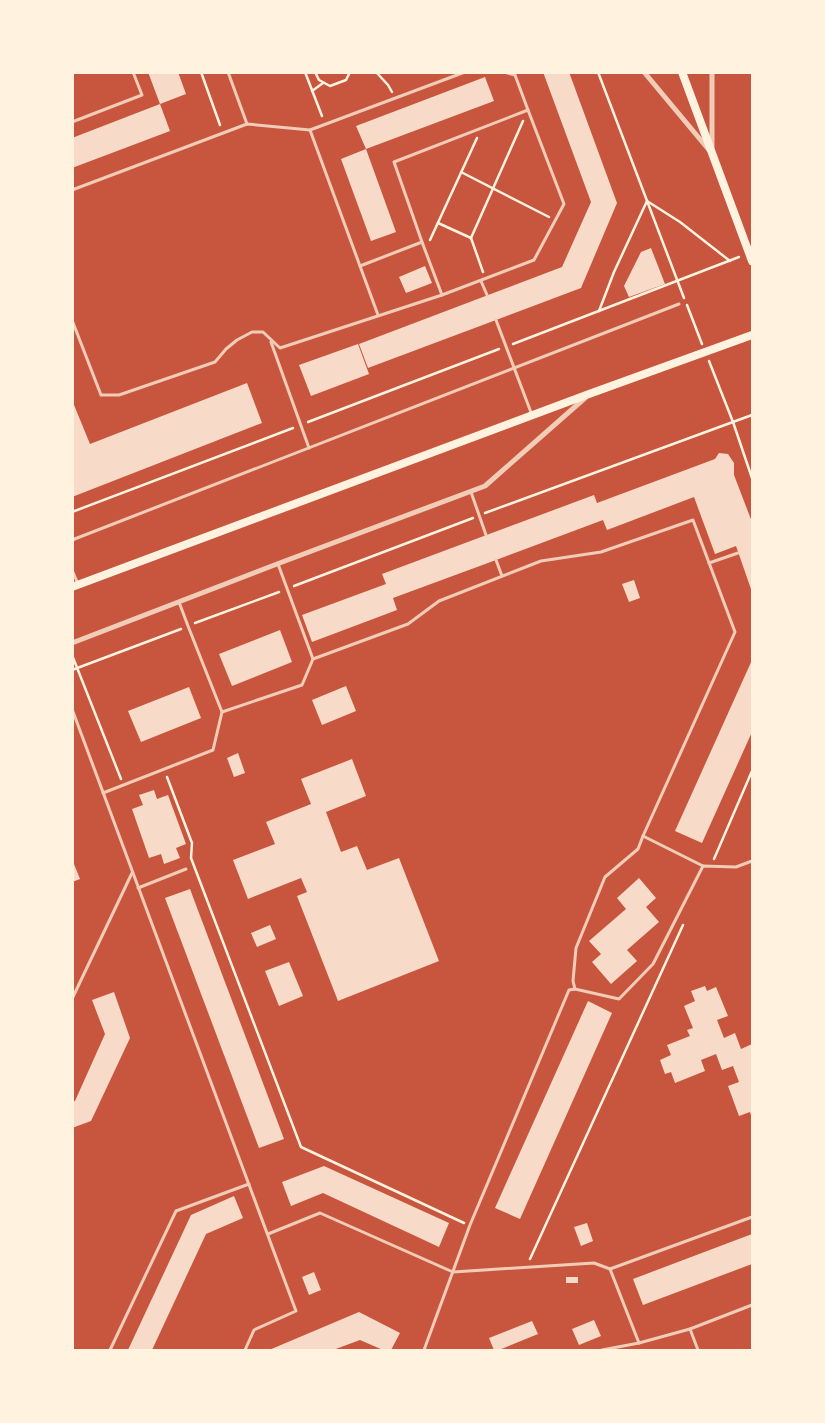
<svg xmlns="http://www.w3.org/2000/svg" width="825" height="1423" viewBox="0 0 825 1423" font-family="'PT Sans Narrow',sans-serif">
<style>
.building{fill:#f7dbc8}
.lines{fill:none;stroke-linecap:round;stroke-linejoin:round}
.path{stroke:#fff3e0;stroke-width:2.5}
.service{stroke:#f1ccb7;stroke-width:3}
.minor{stroke:#f1ccb7;stroke-width:5}
.secondary{stroke:#fff3e0;stroke-width:8}
</style>
<rect width="100%" height="100%" fill="#c8553d"/>
<g class="building">
<polygon points="148,72 178,72 186,94 160,104"/>
<polygon points="543,72 569,72 617,203 581,288 368,368 359,344 562,267 591,202"/>
<polygon points="485,77 494,101 366,149 356,126"/>
<polygon points="160,104 170,131 72,168 72,138"/>
<polygon points="366,149 396,232 371,241 341,159"/>
<polygon points="651,248 665,284 629,297 624,286 641,252"/>
<polygon points="425,266 432,283 406,293 399,277"/>
<polygon points="358,344 369,374 311,396 299,365"/>
<polygon points="247,383 262,423 72,497 72,400 90,444"/>
<polygon points="719,453 728,454 734,463 734,475 752,522 752,592 736,546 715,554 694,497 607,530 603,520 496,560 393,598 397,610 312,642 302,615 386,584 382,574 594,495 597,503 715,459"/>
<polygon points="634,580 640,598 629,602 622,584"/>
<polygon points="280,630 292,662 232,686 219,654"/>
<polygon points="752,660 752,732 702,843 675,831"/>
<polygon points="346,686 356,711 322,725 312,700"/>
<polygon points="189,687 201,718 141,742 128,711"/>
<polygon points="238,753 245,773 234,777 227,758"/>
<polygon points="352,759 366,796 326,812 341,852 357,846 367,870 399,858 439,961 338,1001 297,896 307,892 301,878 248,899 233,860 275,844 266,822 311,804 301,779"/>
<polygon points="154,790 157,799 168,795 186,844 176,848 180,858 164,864 161,854 149,858 132,809 143,805 139,795"/>
<polygon points="72,859 80,879 72,882"/>
<polygon points="639,878 656,898 646,907 659,922 627,950 637,961 611,984 592,962 601,954 589,941 626,909 617,898"/>
<polygon points="190,889 284,1139 259,1148 165,898"/>
<polygon points="270,925 276,939 257,947 251,933"/>
<polygon points="289,962 303,996 279,1006 265,971"/>
<polygon points="705,986 707,991 716,987 728,1016 717,1020 724,1038 735,1033 741,1049 752,1044 752,1118 750,1112 739,1116 728,1086 739,1082 733,1066 722,1070 716,1054 701,1060 705,1071 675,1083 671,1072 665,1074 660,1060 671,1055 667,1045 690,1036 687,1030 693,1028 684,1006 695,1001 691,991"/>
<polygon points="114,992 130,1038 91,1121 72,1128 72,1102 75,1101 105,1034 92,1000"/>
<polygon points="588,1001 612,1013 520,1219 495,1208"/>
<polygon points="324,1166 449,1223 439,1247 323,1193 291,1206 282,1182"/>
<polygon points="234,1196 243,1218 206,1234 152,1350 128,1350 191,1215"/>
<polygon points="587,1223 593,1241 581,1246 574,1227"/>
<polygon points="752,1234 752,1264 643,1305 633,1279"/>
<polygon points="314,1272 321,1290 309,1295 302,1277"/>
<rect x="566" y="1277" width="12" height="6"/>
<polygon points="359,1312 400,1333 391,1350 383,1350 360,1340 333,1350 269,1350"/>
<polygon points="594,1320 601,1336 579,1345 572,1329"/>
<polygon points="532,1321 538,1334 499,1350 494,1350 489,1338"/>
</g>
<g class="lines">
<g class="path">
<polyline points="201,72 220,125"/>
<polyline points="305,72 322,116"/>
<polyline points="315,72 319,80 330,86 346,80 350,72"/>
<polyline points="376,72 388,85 392,92"/>
<polyline points="598,72 684,298"/>
<polyline points="312,91 323,83"/>
<polyline points="461,172 549,217"/>
<polyline points="438,223 471,238 523,121"/>
<polyline points="471,238 483,272"/>
<polyline points="430,240 477,138"/>
<polyline points="687,305 702,344"/>
<polyline points="599,311 614,272 647,201 680,222 730,261"/>
<polyline points="513,344 739,257"/>
<polyline points="709,361 733,422 752,478"/>
<polyline points="308,422 499,349"/>
<polyline points="72,512 293,428"/>
<polyline points="485,513 752,415"/>
<polyline points="294,586 473,518"/>
<polyline points="195,623 279,592"/>
<polyline points="72,655 121,779"/>
<polyline points="72,670 181,629"/>
<polyline points="167,777 192,843 191,858 301,1147 464,1223"/>
<polyline points="714,859 752,771"/>
<polyline points="530,1259 683,925"/>
</g>
<g class="service">
<polyline points="228,72 247,124"/>
<polyline points="504,72 515,75 528,110"/>
<polyline points="72,122 142,95 133,72"/>
<polyline points="310,130 378,315"/>
<polyline points="72,190 247,124 310,130 465,72"/>
<polyline points="422,242 442,295"/>
<polyline points="481,281 487,295"/>
<polyline points="72,320 101,395 119,395 215,362 226,349 237,340 252,332 263,332 280,348 442,295 534,260 564,204 528,110 394,162 422,242 360,266"/>
<polyline points="496,320 532,415"/>
<polyline points="271,342 309,448"/>
<polyline points="471,492 486,535"/>
<polyline points="72,540 679,304"/>
<polyline points="496,560 502,576"/>
<polyline points="709,563 738,553"/>
<polyline points="278,564 313,659"/>
<polyline points="72,570 78,584"/>
<polyline points="72,709 296,1311 254,1330 245,1350"/>
<polyline points="222,712 302,685 313,659 408,624 439,601 541,561 601,552 693,520 735,632 643,836"/>
<polyline points="103,793 213,750 222,712 188,626 179,602"/>
<polyline points="138,888 186,869"/>
<polyline points="575,989 573,981 576,948 605,877 638,849 643,836 703,866"/>
<polyline points="72,999 132,873"/>
<polyline points="268,1234 320,1213 453,1272 594,1263 610,1269 752,1217"/>
<polyline points="610,1269 639,1343"/>
<polyline points="690,1329 698,1350"/>
<polyline points="72,1350 73,1350"/>
<polyline points="110,1350 176,1211 249,1184"/>
<polyline points="424,1350 470,1225 569,990 575,989 619,999 653,964 703,866 736,867 752,861"/>
<polyline points="602,1350 639,1343 690,1329 752,1305"/>
</g>
<g class="minor">
<polyline points="644,72 709,150"/>
<polyline points="712,72 712,147"/>
<polyline points="72,643 277,564 485,486 585,398"/>
</g>
<g class="secondary">
<polyline points="682,72 752,261"/>
<polyline points="72,587 589,394 752,335"/>
</g>
</g>
<rect width="825" height="1423" fill="none" stroke="#fff3e0" stroke-width="148"/>
</svg>
